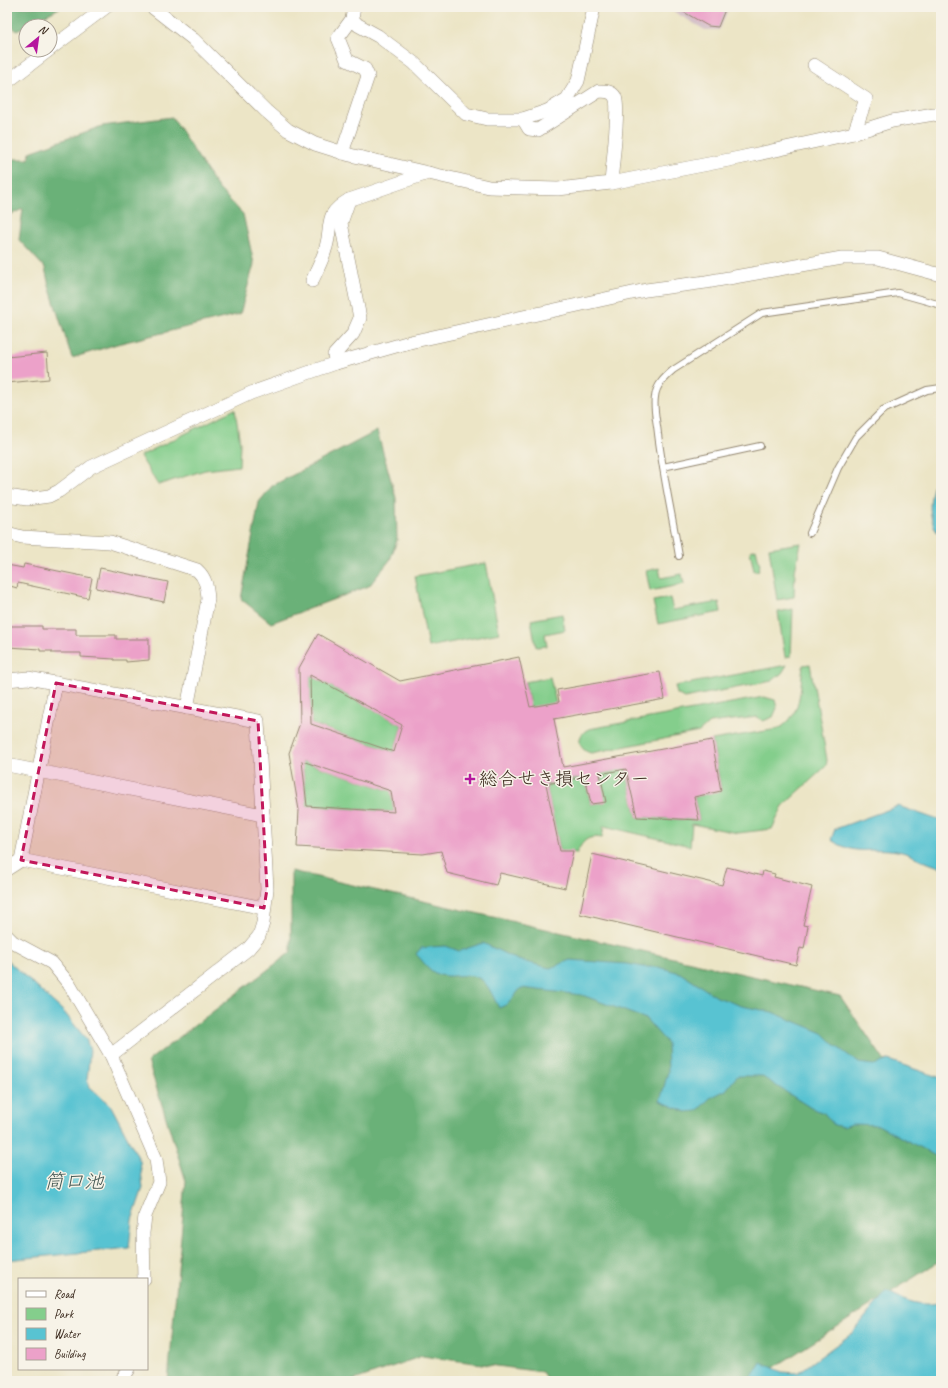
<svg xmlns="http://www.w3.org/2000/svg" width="948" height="1388" viewBox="0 0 948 1388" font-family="Caveat,'Klee One',sans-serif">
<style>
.industrial{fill:#d2bdc6}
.green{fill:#84ce8c;stroke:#607c55}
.forest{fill:#6bb178;stroke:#536e4b}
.water{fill:#58c3d2;stroke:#4a7678}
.building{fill:#eca1c9;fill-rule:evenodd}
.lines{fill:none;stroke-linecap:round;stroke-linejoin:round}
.service-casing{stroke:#948872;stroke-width:8}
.minor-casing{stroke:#948872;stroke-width:14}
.service{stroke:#fff;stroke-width:6}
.minor{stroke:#fff;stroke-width:13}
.marked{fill:#c2185b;fill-opacity:0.2;stroke:#c2185b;stroke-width:3;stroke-dasharray:8 5;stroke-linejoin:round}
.poi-dot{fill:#b5179e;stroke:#f7f3e8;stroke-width:1.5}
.labels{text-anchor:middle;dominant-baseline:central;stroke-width:3;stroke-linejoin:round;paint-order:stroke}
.poi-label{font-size:19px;fill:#3b2a1e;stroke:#f7f3e8;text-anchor:start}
.water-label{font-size:20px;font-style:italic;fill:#445854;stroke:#f7f3e8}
</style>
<rect width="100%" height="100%" fill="#f7f3e8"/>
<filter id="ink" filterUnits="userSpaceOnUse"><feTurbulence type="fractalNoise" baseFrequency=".025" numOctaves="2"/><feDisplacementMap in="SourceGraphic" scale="8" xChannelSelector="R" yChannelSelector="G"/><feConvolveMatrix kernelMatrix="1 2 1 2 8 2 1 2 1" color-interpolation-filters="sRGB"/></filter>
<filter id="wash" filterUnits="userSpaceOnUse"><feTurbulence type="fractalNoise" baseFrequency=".012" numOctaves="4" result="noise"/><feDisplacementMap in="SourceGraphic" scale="16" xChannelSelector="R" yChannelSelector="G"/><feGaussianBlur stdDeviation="0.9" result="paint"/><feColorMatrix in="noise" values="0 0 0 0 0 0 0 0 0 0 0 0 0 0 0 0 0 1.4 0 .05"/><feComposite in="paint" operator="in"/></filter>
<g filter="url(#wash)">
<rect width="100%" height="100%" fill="#ece5c6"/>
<polygon class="industrial" points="666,7 729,7 719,30 705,30"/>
<g class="green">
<polygon points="235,409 240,443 239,466 205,470 158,485 140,456"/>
<polygon points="801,543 795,571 794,597 777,600 769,548"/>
<polygon points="756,549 760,565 758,571 754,571 750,551"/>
<polygon points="486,563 499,633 428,647 415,576"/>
<polygon points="659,568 661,578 682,574 684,584 650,591 646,571"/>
<polygon points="670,598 673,610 719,602 721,612 658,624 653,601"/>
<polygon points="793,609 791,656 785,657 778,612"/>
<polygon points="562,614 565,630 545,634 547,646 536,647 531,620"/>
<path d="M810,664L827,760L826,766L783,806L772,829L738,833L692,824L690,846L604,826L602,838C588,835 582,841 577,853L560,851L546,785L585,777L591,804L605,802L600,774L626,768L637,817L699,820L694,797L721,790L712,740L778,729C802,716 800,689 803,665Z"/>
<polygon points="787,665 782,673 772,681 684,698 677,694 675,686"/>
<polygon points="310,675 402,725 394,752 311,724"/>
<polygon points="550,677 556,703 541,758 525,682"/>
<path d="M764,697L775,700L777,708L773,717L763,721L757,717L709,723L699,732L591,753C577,750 576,734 589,729Z"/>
<polygon points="302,761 391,791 394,812 307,806"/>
</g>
<g class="forest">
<polygon points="7,7 61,7 17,31 7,22"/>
<polygon points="172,117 218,188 243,214 254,264 240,314 117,344 72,358 49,286 45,268 19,240 23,209 7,216 7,159 29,159 30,152 102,126"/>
<polygon points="377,431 396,498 397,540 390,560 369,586 271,623 241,599 259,502 272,486"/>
<polygon points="291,871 840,996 941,1143 941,1260 753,1381 548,1381 542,1372 422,1356 352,1381 168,1381 186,1181 148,1061 291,952"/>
</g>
<g class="water">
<path d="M941,462V538C922,512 932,490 941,462Z"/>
<path d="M898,806L941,821V867C925,864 912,853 897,851C869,846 860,858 831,840L835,829Z"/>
<path d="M483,943L518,960L550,968L570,960L628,964L644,967H659L680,973L717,997L742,1006L772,1012L823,1033L836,1046L859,1063L874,1065L888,1060L941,1078V1159L878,1125L852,1124L843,1127L834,1125L824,1113L811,1108L761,1076H737L726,1090L710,1098L697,1111L686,1112L660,1101L668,1072L667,1043L646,1019L582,995L521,988L508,1004L499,1008C494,999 490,988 483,981C470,970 451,980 437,974C428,970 423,961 416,954L421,948L429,947L446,946L459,951Z"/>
<polygon points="7,960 64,1012 86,1039 90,1050 87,1080 90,1087 111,1106 140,1161 143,1188 132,1220 129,1248 7,1260"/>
<path d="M887,1291C903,1300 922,1308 941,1302V1381H749L761,1362L782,1372L798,1373L851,1334Z"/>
</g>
<g id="blocks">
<g class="building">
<polygon points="675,7 726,7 718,27 708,26"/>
<polygon points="47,353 49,379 7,383 7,357"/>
<polygon points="24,564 92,578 88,598 18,583 17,588 7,585 7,565 23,568"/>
<polygon points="100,568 168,582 164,602 96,588"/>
<polygon points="7,626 42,626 42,629 76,629 76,635 116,635 116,639 149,639 149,660 126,662 126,660 114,660 114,659 81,657 81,653 52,653 52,651 40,651 40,649 8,647"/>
<path d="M318,634L400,681L519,657L530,707L559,702L557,690L660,672L665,699L554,719L563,767L712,740L721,791L694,797L699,820L637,817L626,769L600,774L606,802L591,804L585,777L546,784L560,851H573L565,888L500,873L496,885L447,873L441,851L423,854L297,847L299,810L289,753L300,723L299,668ZM310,675L402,725L394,752L311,724ZM302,761L391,791L394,812L307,806Z"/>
<polygon points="592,854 722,885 727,867 762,876 763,871 775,874 774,877 812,887 803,925 808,926 804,949 800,948 796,965 580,914"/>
</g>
</g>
</g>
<g filter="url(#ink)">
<use href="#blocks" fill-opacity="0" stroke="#948872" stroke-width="1"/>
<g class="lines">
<defs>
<g id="service">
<polyline points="663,467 760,446"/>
<polyline points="810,533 838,468 856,437 883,410 927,390 941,388"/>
<path d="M679,556C672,515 663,475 658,434C657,422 653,409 655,397C656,385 665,377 673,370L762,313L898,293L941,305"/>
</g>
<g id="minor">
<polyline points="152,7 193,39 266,111 288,130 315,144 350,155 489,187 558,189 611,183 739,158 854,133 892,121 934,114 941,116"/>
<polyline points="354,7 352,19 358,25 378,36 414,63 466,114 487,119 523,119 547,111 567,99 578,81 594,7"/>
<polyline points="50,49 106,7"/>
<polyline points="814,65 866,99 854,133"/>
<polyline points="7,82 49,50"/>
<path d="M523,119L529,129L538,130L599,91C605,91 612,91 615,97C620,106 612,168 611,183"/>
<polyline points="342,153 368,76 365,69 347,60 338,38 352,19"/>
<path d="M312,281C317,270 323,259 326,247C333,224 323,215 349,200"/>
<polyline points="336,363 334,355 353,334 360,318 341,223 349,200 428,173"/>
<polyline points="7,496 27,499 49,496 59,491 91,467 251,393 336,363 410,342 646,290 706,282 842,258 878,258 941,275"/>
<path d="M7,533L22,537L110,542L197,570C206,578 207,587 208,599L187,708"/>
<polyline points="7,680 28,678 258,721 267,889 263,923 259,936 248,949 111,1055"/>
<polyline points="7,765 263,815"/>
<polyline points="21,860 56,683"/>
<polyline points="7,869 21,860 264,908"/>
<polyline points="7,936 13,942 52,963 69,984 111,1055 156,1159 159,1182 145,1216 143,1233 144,1279"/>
<polyline points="121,1381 129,1369"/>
</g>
</defs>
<use href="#service" class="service-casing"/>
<use href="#minor" class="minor-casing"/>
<use href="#service" class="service"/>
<use href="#minor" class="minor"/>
</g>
</g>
<path class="marked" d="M56,683L258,721L267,889L264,908L21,860Z"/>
<path class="poi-dot" d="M468 773h4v4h4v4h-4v4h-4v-4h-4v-4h4z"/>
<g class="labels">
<g class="poi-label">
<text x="479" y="779">総合せき損センター</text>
</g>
<g class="water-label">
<text x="74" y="1181">筒口池</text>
</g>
</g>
<rect width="948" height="1388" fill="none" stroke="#f7f3e8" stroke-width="24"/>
<rect x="18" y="1278" width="130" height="92" fill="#f7f3e8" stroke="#aca397"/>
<rect x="26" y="1291" width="20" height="6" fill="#ffffff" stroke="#aca397"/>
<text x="54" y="1298" font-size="12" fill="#3b2a1e">Road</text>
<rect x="26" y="1308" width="20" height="12" fill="#84ce8c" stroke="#aca397"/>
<text x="54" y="1318" font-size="12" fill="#3b2a1e">Park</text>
<rect x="26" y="1328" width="20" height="12" fill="#58c3d2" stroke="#aca397"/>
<text x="54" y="1338" font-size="12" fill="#3b2a1e">Water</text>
<rect x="26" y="1348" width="20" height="12" fill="#eca1c9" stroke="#aca397"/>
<text x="54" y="1358" font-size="12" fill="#3b2a1e">Building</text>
<g transform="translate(38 38) rotate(29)"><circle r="19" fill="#f7f3e8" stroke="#aca397"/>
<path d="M0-3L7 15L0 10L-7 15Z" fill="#b5179e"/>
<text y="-6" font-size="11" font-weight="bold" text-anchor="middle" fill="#3b2a1e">N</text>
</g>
</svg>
